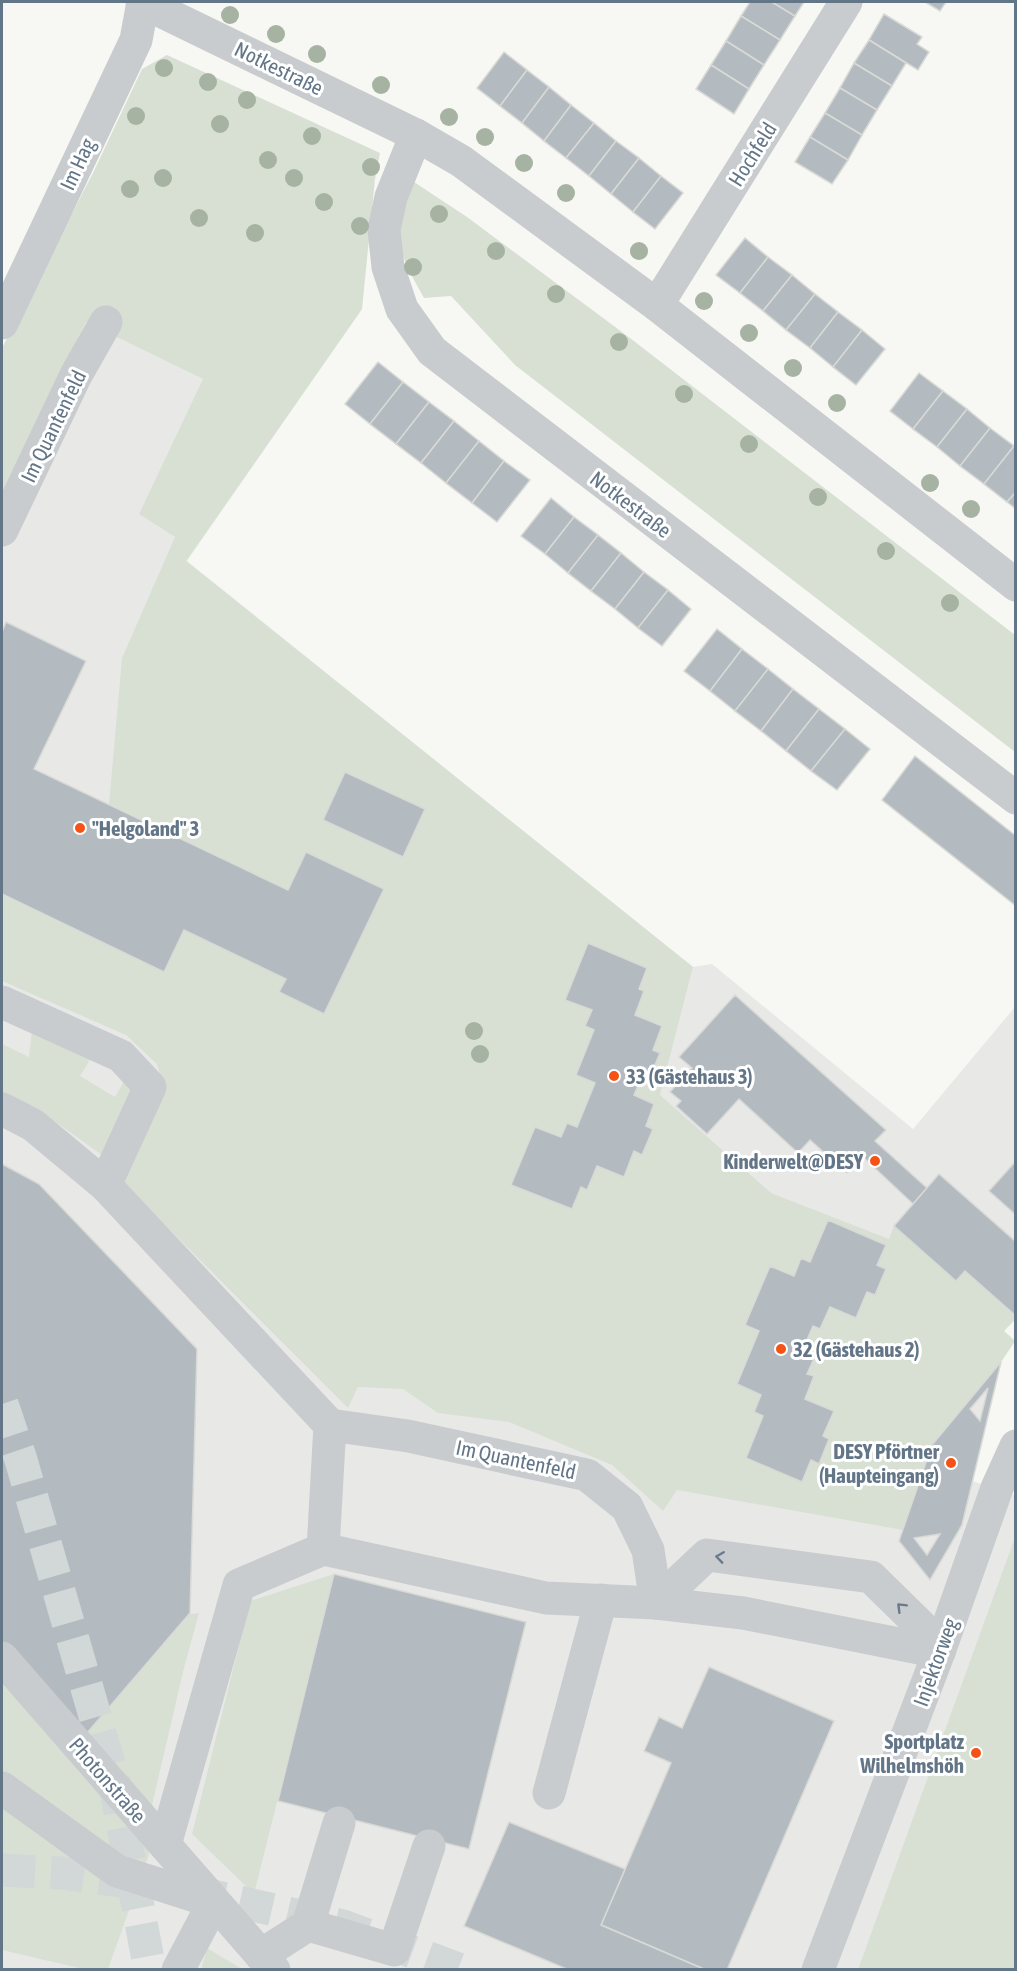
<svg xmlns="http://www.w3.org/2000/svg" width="1017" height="1971" viewBox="0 0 1017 1971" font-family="'Asap Condensed',sans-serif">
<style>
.built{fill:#e8e9e7}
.green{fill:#d8e0d4}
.building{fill:#b3bbc1;stroke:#d9d9d6;stroke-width:1.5;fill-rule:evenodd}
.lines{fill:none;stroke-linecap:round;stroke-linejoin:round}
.minor-tunnel{stroke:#d2d7d8;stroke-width:33;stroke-dasharray:33 16;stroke-linecap:butt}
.minor{stroke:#c9cccf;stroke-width:33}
.tree{fill:#a6b2a2}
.oneway{stroke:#687a8c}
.poi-dot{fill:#f55316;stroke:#fff;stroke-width:2}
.labels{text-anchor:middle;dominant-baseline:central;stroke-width:6;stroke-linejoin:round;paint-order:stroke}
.street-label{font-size:21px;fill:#637688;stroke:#fff}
.poi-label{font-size:21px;font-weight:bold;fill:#637688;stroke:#fff;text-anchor:start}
</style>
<rect width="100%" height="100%" fill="#f7f7f3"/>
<polygon class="built" points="101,179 335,290 362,309 187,561 693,967 712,964 913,1129 1015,1007 1016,1319 1004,1331 1015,1341 1001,1362 972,1481 1015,1495 1015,1537 858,1969 2,1969 2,385"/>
<g class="green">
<polygon points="167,55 380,153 375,179 362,309 186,561 693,967 660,1095 771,1193 889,1239 894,1226 956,1281 965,1271 1015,1316 1015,1319 1004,1331 1015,1341 1001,1362 932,1445 903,1530 677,1490 663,1511 612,1465 509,1422 438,1413 403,1389 358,1387 348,1408 121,1181 165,1093 157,1064 126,1035 2,981 2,895 164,972 184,930 286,979 280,992 324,1014 383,889 306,852 288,890 109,804 122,658 175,537 139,514 203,379 86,322 2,491 2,348 93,173 142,69"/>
<path d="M411,180L467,217L626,335L1015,635V752L515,365L451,296L424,298C413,278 399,255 397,231C397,220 408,192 411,180Z"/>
<polygon points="32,1030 93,1055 80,1076 115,1097 127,1076 132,1092 102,1155 40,1111 2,1092 2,1044 29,1057"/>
<polygon points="1015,1537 1015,1969 858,1969"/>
<polygon points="334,1574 254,1894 192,1834 250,1601"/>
<polygon points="199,1613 183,1672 150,1814 81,1740 190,1614"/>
<polygon points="2,1674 152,1846 108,1969 83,1969 2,1950"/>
<polygon points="207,1948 242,1969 201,1970"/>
</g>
<g class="building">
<polygon points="750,2 772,2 795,16 780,40 741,16"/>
<polygon points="772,2 804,2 795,16"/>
<polygon points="925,2 946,2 940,11"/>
<polygon points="884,14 922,37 917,44 929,52 918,70 869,40"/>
<polygon points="741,16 780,40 764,65 726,41"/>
<polygon points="869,40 906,63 892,86 854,63"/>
<polygon points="726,41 764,65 749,89 711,65"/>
<polygon points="504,52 527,70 500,106 477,88"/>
<polygon points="854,63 892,86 877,110 840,88"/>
<polygon points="711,65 749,89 734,114 696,89"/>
<polygon points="527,70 549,87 522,123 500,106"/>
<polygon points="549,87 571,105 544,141 522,123"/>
<polygon points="840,88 877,110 862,135 825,113"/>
<polygon points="571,105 594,123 566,158 544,141"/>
<polygon points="825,113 862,135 848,160 810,137"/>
<polygon points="594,123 616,141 589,176 566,158"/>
<polygon points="810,137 848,160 832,184 795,162"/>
<polygon points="616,141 639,158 611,194 589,176"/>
<polygon points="639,158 661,176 633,212 611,194"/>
<polygon points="661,176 683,193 655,229 633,212"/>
<polygon points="745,238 768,257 740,293 716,275"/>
<polygon points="768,257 792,275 763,311 740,293"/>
<polygon points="792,275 815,294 786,330 763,311"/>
<polygon points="815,294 838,312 810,348 786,330"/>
<polygon points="838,312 862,330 833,367 810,348"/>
<polygon points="862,330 885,349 856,385 833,367"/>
<polygon points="378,362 403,382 370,424 345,404"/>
<polygon points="919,373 943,391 913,429 890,411"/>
<polygon points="403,382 429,402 396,444 370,424"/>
<polygon points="943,391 967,409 937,447 913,429"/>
<polygon points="429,402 454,421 421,463 396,444"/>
<polygon points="967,409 990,428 960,466 937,447"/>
<polygon points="454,421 479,441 446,483 421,463"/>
<polygon points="990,428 1014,446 984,484 960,466"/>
<polygon points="479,441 504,461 472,503 446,483"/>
<polygon points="1014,446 1016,447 1016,492 1007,502 984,484"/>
<polygon points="504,461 530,480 497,522 472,503"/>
<polygon points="1016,492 1016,509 1007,502"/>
<polygon points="551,498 574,517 545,554 521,536"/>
<polygon points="574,517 598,535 568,573 545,554"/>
<polygon points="598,535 621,553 591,591 568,573"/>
<polygon points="621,553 644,572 615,609 591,591"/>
<polygon points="644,572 668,590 638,628 615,609"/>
<polygon points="668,590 691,609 662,646 638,628"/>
<polygon points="6,622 86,661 34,769 288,890 306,852 384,889 324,1014 279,992 286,979 184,930 164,972 2,894 2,632"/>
<polygon points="717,629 742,649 710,691 684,671"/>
<polygon points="742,649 768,669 735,711 710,691"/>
<polygon points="768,669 793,689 761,731 735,711"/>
<polygon points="793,689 819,709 786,751 761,731"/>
<polygon points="819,709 845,729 811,771 786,751"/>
<polygon points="845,729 870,749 837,790 811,771"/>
<polygon points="915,756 1016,836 1016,906 882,800"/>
<polygon points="345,772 425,809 403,857 323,820"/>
<polygon points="588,943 647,968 639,989 644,991 635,1015 662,1026 653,1050 660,1053 649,1079 642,1077 634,1095 654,1104 646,1126 653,1129 642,1155 634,1151 624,1177 597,1166 587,1190 581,1187 572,1209 511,1185 535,1127 561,1137 567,1123 577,1127 595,1083 576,1075 594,1030 585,1026 592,1010 565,1000"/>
<polygon points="735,995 886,1130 875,1141 927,1188 913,1204 862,1156 847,1173 810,1140 798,1153 739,1099 707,1134 676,1106 681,1101 670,1092 692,1068 679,1057"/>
<polygon points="1016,1161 1016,1215 989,1191"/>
<polygon points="2,1164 39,1184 197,1349 190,1613 81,1740 2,1645"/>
<polygon points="939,1174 1014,1240 1016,1239 1016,1316 965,1271 956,1281 894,1226"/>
<polygon points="828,1220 886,1245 877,1265 886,1269 875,1295 867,1292 856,1318 830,1307 820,1329 813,1326 804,1347 817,1352 807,1374 814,1376 805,1399 834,1411 823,1436 829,1439 819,1464 811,1460 802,1482 746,1458 763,1416 754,1412 761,1395 737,1384 759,1331 745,1325 770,1266 794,1276 801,1258 810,1262"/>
<path d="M1001,1362L962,1525L930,1580L899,1541L932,1445ZM988,1388L980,1421L970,1409ZM940,1534L927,1555L914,1538Z"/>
<polygon points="334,1574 526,1622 469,1849 278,1801"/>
<polygon points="709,1667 834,1721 727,1970 706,1970 601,1925 671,1763 644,1751 659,1717 682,1728"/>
<polygon points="509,1822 625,1869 601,1925 706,1970 569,1970 464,1926"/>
</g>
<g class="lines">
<g class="minor-tunnel">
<polyline points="2,1404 21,1460 115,1785 150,1970"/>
<polyline points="2,1870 62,1873 141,1884"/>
<polyline points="192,1891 343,1926 461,1970"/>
</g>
<g class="minor">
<polyline points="142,2 416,135 461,161 657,305 1016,585"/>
<polyline points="416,135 391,197 384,230 388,267 402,309 432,351 1016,798"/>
<polyline points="657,305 846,2"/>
<polyline points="2,323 136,40 143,2"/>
<polyline points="2,530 76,375 106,322"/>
<polyline points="2,1002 121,1056 150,1087 105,1185"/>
<polyline points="2,1109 33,1125 105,1185 330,1425 323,1549"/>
<polyline points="330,1425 408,1436 587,1475 627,1507 648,1550 656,1603"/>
<polyline points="656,1603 707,1555 871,1577 921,1626 939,1652"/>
<polyline points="2,1658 274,1970"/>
<polyline points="2,1788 117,1871 214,1902 178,1970"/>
<polyline points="549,1793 601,1600"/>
<polyline points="165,1845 239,1585 323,1549 546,1598 656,1603 743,1613 939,1652"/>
<polyline points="308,1925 339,1823"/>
<polyline points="261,1955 308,1925 394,1950 429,1846"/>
<polyline points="818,1970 939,1652 997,1488 1016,1446"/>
</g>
</g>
<g class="tree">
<circle cx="230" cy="15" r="9"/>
<circle cx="276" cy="34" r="9"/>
<circle cx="317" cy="54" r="9"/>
<circle cx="164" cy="68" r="9"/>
<circle cx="208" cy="82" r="9"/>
<circle cx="381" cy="85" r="9"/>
<circle cx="247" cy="100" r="9"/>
<circle cx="136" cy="116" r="9"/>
<circle cx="449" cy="117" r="9"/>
<circle cx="220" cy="124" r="9"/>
<circle cx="312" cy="136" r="9"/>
<circle cx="485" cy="137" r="9"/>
<circle cx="268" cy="160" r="9"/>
<circle cx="524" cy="163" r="9"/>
<circle cx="371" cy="167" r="9"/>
<circle cx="163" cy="178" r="9"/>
<circle cx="294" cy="178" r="9"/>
<circle cx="130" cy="189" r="9"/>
<circle cx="566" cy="193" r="9"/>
<circle cx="324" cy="202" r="9"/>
<circle cx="439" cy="214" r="9"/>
<circle cx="199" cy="218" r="9"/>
<circle cx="360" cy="226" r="9"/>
<circle cx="255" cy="233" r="9"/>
<circle cx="496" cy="251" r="9"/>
<circle cx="639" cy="251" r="9"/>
<circle cx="413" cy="267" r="9"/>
<circle cx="556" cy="294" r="9"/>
<circle cx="704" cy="301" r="9"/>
<circle cx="749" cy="333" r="9"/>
<circle cx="619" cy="342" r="9"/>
<circle cx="793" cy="368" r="9"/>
<circle cx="684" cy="394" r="9"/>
<circle cx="837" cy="403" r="9"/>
<circle cx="749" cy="444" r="9"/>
<circle cx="930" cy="483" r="9"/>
<circle cx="818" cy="497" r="9"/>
<circle cx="971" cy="509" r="9"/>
<circle cx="886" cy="551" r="9"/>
<circle cx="950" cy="603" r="9"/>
<circle cx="474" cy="1031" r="9"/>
<circle cx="480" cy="1054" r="9"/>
</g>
<defs><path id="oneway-chevron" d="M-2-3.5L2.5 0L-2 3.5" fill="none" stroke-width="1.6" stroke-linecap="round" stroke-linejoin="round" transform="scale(1.5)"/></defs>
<g class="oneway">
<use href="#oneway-chevron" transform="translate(720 1557) rotate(-172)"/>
<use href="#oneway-chevron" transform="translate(901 1607) rotate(-135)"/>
</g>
<g class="poi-dot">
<circle cx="80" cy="828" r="6"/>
<circle cx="614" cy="1076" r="6"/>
<circle cx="875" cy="1161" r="6"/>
<circle cx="781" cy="1349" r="6"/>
<circle cx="951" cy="1463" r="6"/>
<circle cx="976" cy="1753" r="6"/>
</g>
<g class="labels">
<g class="street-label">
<text transform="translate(279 68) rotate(26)">Notkestraße</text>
<text transform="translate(752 154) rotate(-58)">Hochfeld</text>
<text transform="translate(77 164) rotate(-65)">Im Hag</text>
<text transform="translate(53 426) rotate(-64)">Im Quantenfeld</text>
<text transform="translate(631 504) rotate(37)">Notkestraße</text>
<text transform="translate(516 1459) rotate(12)">Im Quantenfeld</text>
<text transform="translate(935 1662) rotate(-70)">Injektorweg</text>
<text transform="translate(108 1780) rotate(49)">Photonstraße</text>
</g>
<g class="poi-label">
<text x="92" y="828">"Helgoland" 3</text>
<text x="626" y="1076">33 (Gästehaus 3)</text>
<text x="863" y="1161" text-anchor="end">Kinderwelt@DESY</text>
<text x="793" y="1349">32 (Gästehaus 2)</text>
<text x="939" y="1451" text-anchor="end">DESY Pförtner<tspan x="939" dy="24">(Haupteingang)</tspan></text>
<text x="964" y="1741" text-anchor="end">Sportplatz<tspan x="964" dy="24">Wilhelmshöh</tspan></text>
</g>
</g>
<rect width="1017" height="1971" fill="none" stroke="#637688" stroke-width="6"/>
</svg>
